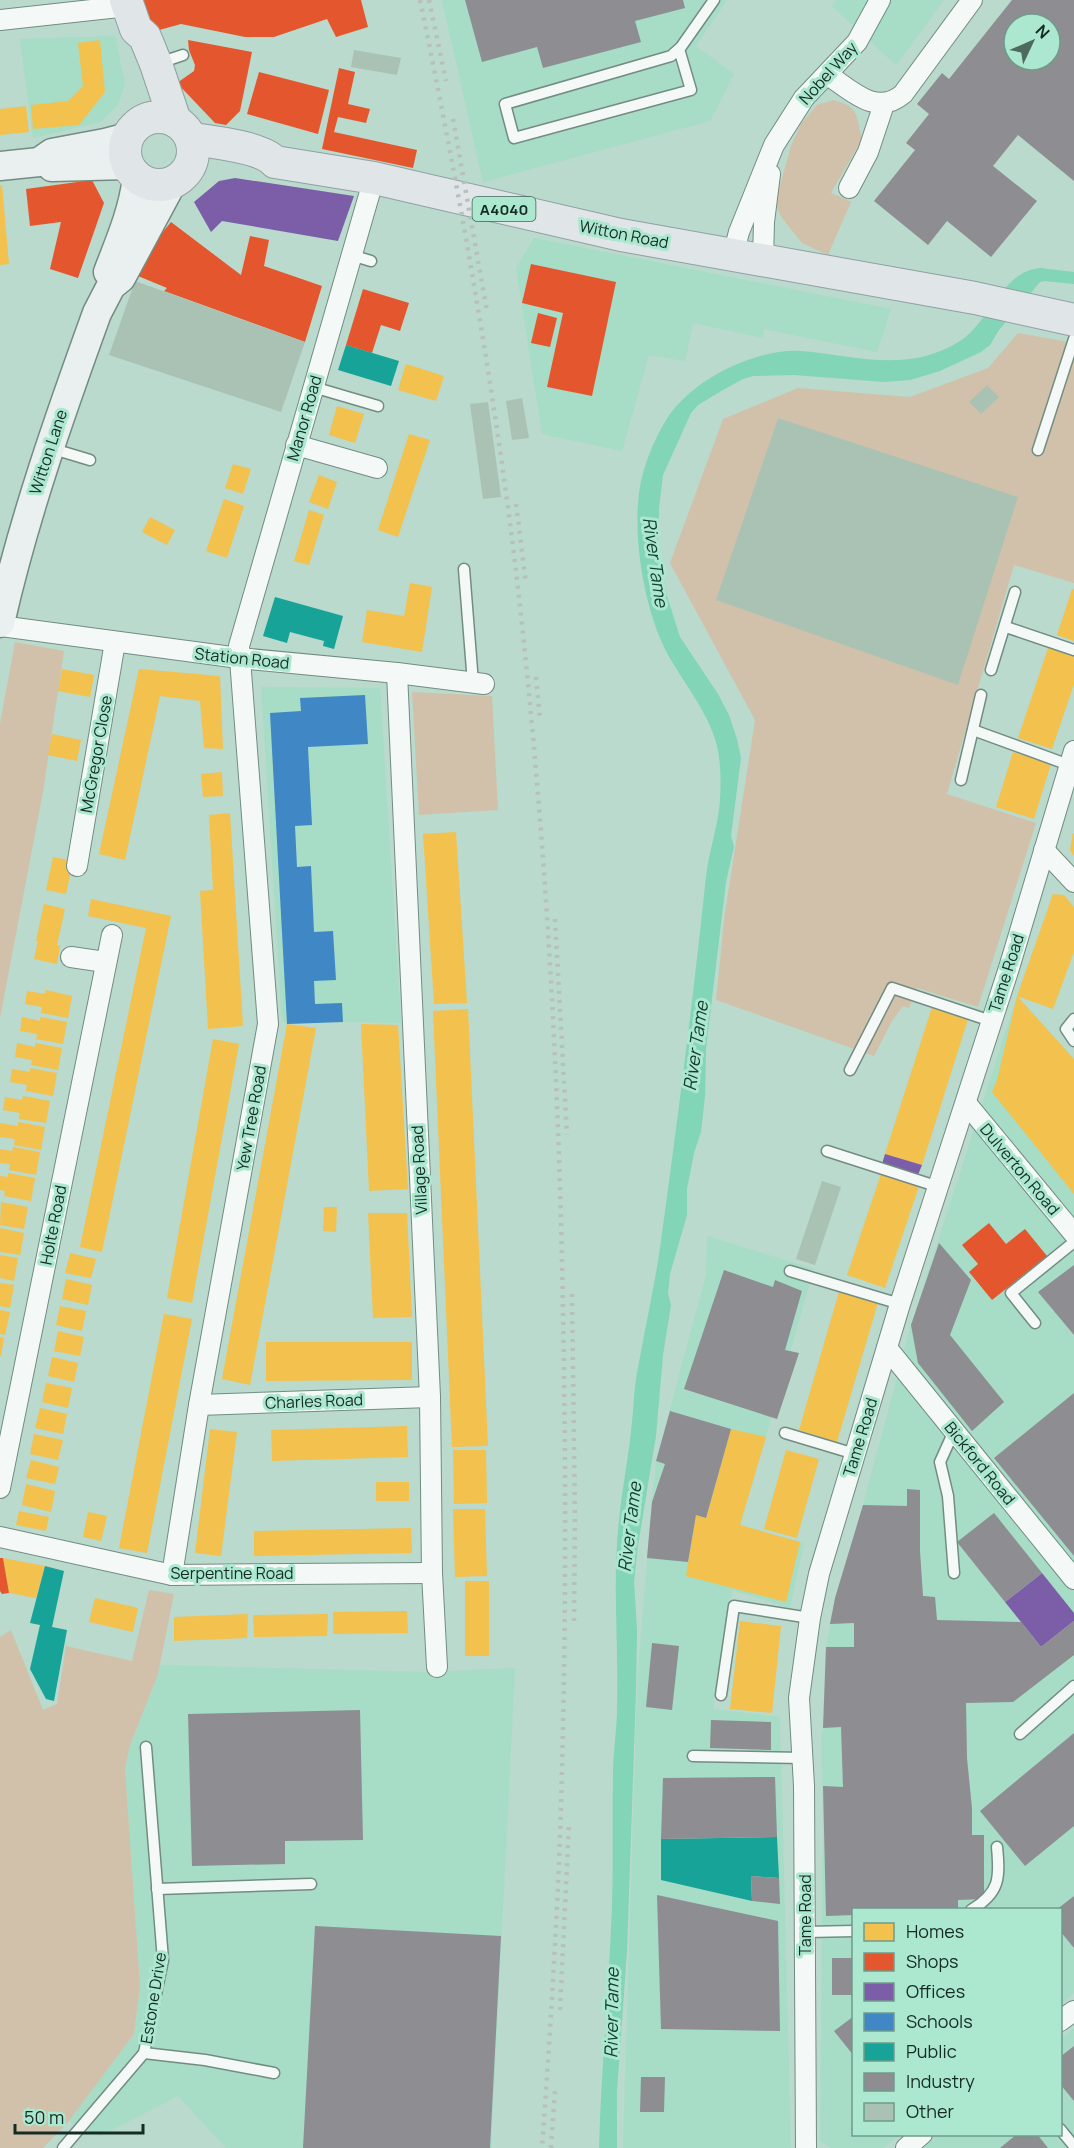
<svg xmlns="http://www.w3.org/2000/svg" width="1074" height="2148" viewBox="0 0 1074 2148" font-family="Manrope,sans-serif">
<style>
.built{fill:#a7dcc6}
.green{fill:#d2c1aa}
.water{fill:#82d5b6}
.homes{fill:#f2c14e}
.shops{fill:#e4572e}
.offices{fill:#7b5ea7}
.schools{fill:#3f88c5}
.public{fill:#17a398}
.industry{fill:#8d8d92;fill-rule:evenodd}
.building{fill:#aac2b4}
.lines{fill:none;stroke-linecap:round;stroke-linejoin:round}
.service-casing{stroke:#738c82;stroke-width:13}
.minor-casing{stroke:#738c82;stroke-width:22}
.secondary-casing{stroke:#738c82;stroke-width:31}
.primary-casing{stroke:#90a0a2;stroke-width:34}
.service{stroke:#f4f9f7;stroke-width:10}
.minor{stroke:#f4f9f7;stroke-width:20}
.secondary{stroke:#eaeff0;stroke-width:28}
.primary{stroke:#e0e5e8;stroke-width:32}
.rail{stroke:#b7c0bd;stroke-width:4.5;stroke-dasharray:3 6;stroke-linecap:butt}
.labels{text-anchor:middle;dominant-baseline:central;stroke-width:6;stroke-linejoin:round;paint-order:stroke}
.shield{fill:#ace7cf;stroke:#426457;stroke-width:1.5}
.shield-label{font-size:15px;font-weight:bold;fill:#142c23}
.street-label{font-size:16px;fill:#142c23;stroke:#ace7cf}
.water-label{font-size:18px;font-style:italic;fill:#134131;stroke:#ace7cf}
</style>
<rect width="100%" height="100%" fill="#b9dacc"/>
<g class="built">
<polygon points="442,0 727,0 696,46 734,74 710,121 483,182"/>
<polygon points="836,0 944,0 896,65 832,6"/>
<polygon points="115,36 125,84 118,105 101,122 33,138 20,39"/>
<polygon points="534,238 891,309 877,352 764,329 763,338 693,323 685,361 649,355 622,451 542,434 516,268"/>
<polygon points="261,687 380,688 401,1023 343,1022 287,1024 282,1020"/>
<polygon points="1017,996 1074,1059 1074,1993 1061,2004 1060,1910 854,1910 854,2134 900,2135 884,2148 831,2148 820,2141 823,1810 821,1736 823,1728 826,1647 835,1598 863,1505 911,1325"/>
<polygon points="707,1236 814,1269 740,1525 804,1543 790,1608 732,1590 713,1709 780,1717 791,2148 623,2148 637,1685 652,1502 656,1461 706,1275"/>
<polygon points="159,1665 426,1672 515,1668 491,2148 226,2148 178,2096 100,2136 69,2121 134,2034 140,1986 125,1769 129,1748 158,1674"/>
<polygon points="1074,2028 1074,2148 920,2148 938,2135 1060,2134 1061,2039"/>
</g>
<g class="green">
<path d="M833,100C859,106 856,115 862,139L831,193L851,202L828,255L802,243L782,218L775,203L791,146L801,124L817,105Z"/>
<polygon points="1018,333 1074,343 1074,583 1014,565 947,794 1036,823 978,1007 917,988 909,1008 903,1006 892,1021 874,1056 716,1000 724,920 755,720 670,563 723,419 798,388 910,397 988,368"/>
<polygon points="15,642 64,651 43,792 0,1018 0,724"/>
<polygon points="412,692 492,696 498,810 419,815"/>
<polygon points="149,1590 174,1594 158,1674 129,1748 125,1769 140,1986 134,2034 69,2121 43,2148 0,2148 0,1637 11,1630 43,1710 57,1704 66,1646 132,1661"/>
</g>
<path class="water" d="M1040,268L1074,272V284L1045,281L1040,282L999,330L990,345L981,352L940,371L910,380L884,382L794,375L753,376L743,379L723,390L698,405L691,413L663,475L659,508L658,549L667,596L680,637L718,694L729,715L737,739L741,758L731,836L734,847L726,882L706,1049L705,1096L701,1132L694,1153L687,1189V1215L670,1274L668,1293L671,1305L663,1355L656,1436L638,1545L634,1581L637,1630L636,1690L627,1951L617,2091V2148H599C601,2075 608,2001 611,1928C614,1877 612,1825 613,1774C613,1752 617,1730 617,1708C619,1645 612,1583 619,1521C622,1488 629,1455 632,1422C634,1404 634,1386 638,1368C645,1328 654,1289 660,1248C677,1125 693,1001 706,877C709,851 718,826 720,801C721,784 721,762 717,746C708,710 682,682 665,649C643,605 630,525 642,477C647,457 657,434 668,417C693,379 756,348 801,351C842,354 880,366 922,357C938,353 958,345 970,333C993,311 1006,271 1040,268Z"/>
<g class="homes">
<polygon points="100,40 105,92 79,125 33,129 31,105 68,101 83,86 78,43"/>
<polygon points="26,106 29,132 0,135 0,109"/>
<polygon points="0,185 2,185 9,264 0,265"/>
<polygon points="406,364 444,376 436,401 398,390"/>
<polygon points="337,406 364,414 355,443 329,435"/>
<polygon points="409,434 430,440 398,537 378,530"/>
<polygon points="233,464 251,469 243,494 225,488"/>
<polygon points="319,475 337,482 328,509 309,502"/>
<polygon points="224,499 244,506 227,558 206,551"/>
<polygon points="309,510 324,515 309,565 294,561"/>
<polygon points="150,517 175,530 167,545 142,532"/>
<polygon points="410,583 432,587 422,652 362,642 367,610 404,616"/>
<polygon points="1072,589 1074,589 1074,641 1057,635"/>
<polygon points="1049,645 1074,653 1074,684 1052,749 1018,738"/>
<polygon points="62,669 94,675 90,697 58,691"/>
<polygon points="139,669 220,676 223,749 204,748 200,701 160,696 125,860 99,854"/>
<polygon points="52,734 81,740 77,761 48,755"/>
<polygon points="1013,752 1051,764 1034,819 996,807"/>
<polygon points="222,772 223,796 203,797 201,774"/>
<polygon points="230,813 243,1026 208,1029 200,891 213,890 209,815"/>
<polygon points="456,832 467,1003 434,1004 423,834"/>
<polygon points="1073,833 1074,833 1074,856 1070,850"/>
<polygon points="53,857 73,861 66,894 46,890"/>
<polygon points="1053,894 1064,895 1074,907 1074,952 1053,1009 1017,996 1074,1059 1074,1194 992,1092 997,1080 1017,996"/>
<polygon points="91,899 171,916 102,1252 80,1247 146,928 88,916"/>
<polygon points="44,904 65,909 57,945 60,946 57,964 34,959 38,941 36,941"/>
<polygon points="46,990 72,996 68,1018 41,1013 42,1007 25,1004 27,991 45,994"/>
<polygon points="933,1004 969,1016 922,1165 885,1154"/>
<polygon points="468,1009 488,1446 452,1447 433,1011"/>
<polygon points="22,1017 40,1021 40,1017 67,1022 63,1044 36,1039 37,1034 20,1031"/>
<polygon points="287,1024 316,1028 250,1385 222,1379"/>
<polygon points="361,1024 398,1025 408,1189 369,1191"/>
<polygon points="213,1039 239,1044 192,1303 167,1298"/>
<polygon points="17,1043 35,1047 35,1043 62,1048 58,1070 31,1065 32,1060 15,1057"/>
<polygon points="30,1068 57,1073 53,1096 26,1091 27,1085 10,1082 12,1069 30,1072"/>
<polygon points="23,1096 50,1101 46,1123 19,1119 20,1113 3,1110 5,1097 22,1100"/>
<polygon points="18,1122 45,1127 41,1150 14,1145 15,1139 0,1137 0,1123 18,1126"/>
<polygon points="13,1147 40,1152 36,1175 9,1170 10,1164 0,1163 0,1149 12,1151"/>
<polygon points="882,1171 920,1183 885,1288 847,1275"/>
<polygon points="8,1173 35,1178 31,1201 4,1196 5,1191 0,1190 0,1176 8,1177"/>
<polygon points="1,1202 28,1207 24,1229 0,1225"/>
<polygon points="324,1207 337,1207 336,1232 323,1231"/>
<polygon points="368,1213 407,1213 412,1317 373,1318"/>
<polygon points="0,1228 24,1233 20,1255 0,1252"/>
<polygon points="70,1253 96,1259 91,1278 65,1273"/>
<polygon points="0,1255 18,1258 14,1281 0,1278"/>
<polygon points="66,1279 92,1285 88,1305 62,1299"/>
<polygon points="0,1283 14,1285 10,1308 0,1306"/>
<polygon points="840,1288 879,1299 837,1442 799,1430"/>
<polygon points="60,1306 86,1311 82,1331 56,1325"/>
<polygon points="0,1310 10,1312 5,1335 0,1334"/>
<polygon points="164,1314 192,1319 147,1553 119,1548"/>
<polygon points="58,1331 84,1337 80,1356 54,1351"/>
<polygon points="0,1337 4,1338 1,1356 0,1356"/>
<polygon points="266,1342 412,1342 412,1380 266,1381"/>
<polygon points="52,1357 78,1363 74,1382 48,1376"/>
<polygon points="46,1383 72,1388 68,1408 42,1402"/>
<polygon points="40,1408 67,1414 63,1434 35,1428"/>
<polygon points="407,1426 408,1457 272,1461 271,1430"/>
<polygon points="210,1429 237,1432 221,1556 195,1553"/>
<polygon points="731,1429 766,1437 740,1525 800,1542 786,1602 686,1576 696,1515 706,1518"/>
<polygon points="34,1434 63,1440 58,1460 30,1454"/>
<polygon points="453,1450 486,1450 487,1503 454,1504"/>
<polygon points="786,1450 819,1459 797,1538 764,1529"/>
<polygon points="31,1460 59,1467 55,1484 26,1478"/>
<rect x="376" y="1482" width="33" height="19"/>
<polygon points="26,1484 55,1491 51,1512 22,1505"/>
<polygon points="453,1509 485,1509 487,1576 455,1577"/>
<polygon points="19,1511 49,1517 46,1531 16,1525"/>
<polygon points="88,1512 107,1516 101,1541 83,1537"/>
<polygon points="411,1528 412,1553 254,1556 254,1531"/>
<polygon points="3,1558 45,1566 36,1598 9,1593"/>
<rect x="465" y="1581" width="24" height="75"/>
<polygon points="95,1598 138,1608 133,1632 89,1622"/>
<polygon points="407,1611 408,1633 333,1634 333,1612"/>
<polygon points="248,1614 247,1638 174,1641 174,1617"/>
<polygon points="328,1614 327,1636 254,1637 253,1615"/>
<polygon points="740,1621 781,1626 772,1713 730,1709"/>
</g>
<g class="shops">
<polygon points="143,0 361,0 368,27 336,37 327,19 274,37 245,37 181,24 152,32"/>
<polygon points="188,40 252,52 240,111 226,125 215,123 177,83 194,71 195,65 189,50"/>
<polygon points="339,68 355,72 348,104 370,109 366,123 338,117 334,132 417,150 413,168 322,149"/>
<polygon points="259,72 329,90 318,134 247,114"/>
<polygon points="92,180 104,203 78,278 50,269 61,222 30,226 26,189"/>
<polygon points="171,222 241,275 250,236 269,240 264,266 322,286 305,342 164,291 167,288 138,276 153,244"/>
<polygon points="531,264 616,282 592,396 547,387 563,313 522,303"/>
<polygon points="363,289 409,303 400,331 381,325 372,353 346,345"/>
<polygon points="538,313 557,318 550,347 531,343"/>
<polygon points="989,1223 1006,1244 1025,1229 1047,1256 992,1300 969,1272 978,1264 962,1245"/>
<polygon points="0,1558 3,1558 9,1593 2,1594 0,1591"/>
</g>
<g class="offices">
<polygon points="235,178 354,196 338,241 222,221 211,232 194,202 219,181"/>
<polygon points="885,1154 922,1165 918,1175 882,1164"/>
<polygon points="1042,1573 1074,1613 1074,1621 1041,1647 1005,1602"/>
</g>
<polygon class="schools" points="365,695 368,744 308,747 312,825 295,826 297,867 311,866 314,932 333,931 336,980 314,981 315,1004 342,1003 343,1022 287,1024 270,713 301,711 300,698"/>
<g class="public">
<polygon points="346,345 399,361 391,386 338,370"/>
<polygon points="275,597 343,616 334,649 323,646 324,641 290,632 287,643 263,636"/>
<polygon points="45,1566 64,1571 52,1627 67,1630 54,1701 46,1699 30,1669 40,1625 30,1623"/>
<polygon points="777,1837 779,1878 751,1876 752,1901 661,1880 661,1839"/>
</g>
<g class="industry">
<polygon points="465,0 683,0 685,8 635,21 641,42 543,68 537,47 482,62"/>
<path d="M1012,0H1074V181L1018,135L993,166L1037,201L991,257L947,221L928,245L874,201L915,150L906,143L929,114L917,104L942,73L949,79ZM1014,24H1050V60H1014Z"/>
<polygon points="939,1243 971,1280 950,1335 1004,1402 972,1431 918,1363 911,1325"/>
<polygon points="1074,1265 1074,1335 1038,1292"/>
<polygon points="724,1270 773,1287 775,1280 802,1291 785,1350 799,1353 777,1419 684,1389"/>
<polygon points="1074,1393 1074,1556 994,1458"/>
<polygon points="670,1411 731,1429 706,1518 696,1515 688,1562 647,1558 652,1502 665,1464 656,1461"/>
<polygon points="907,1489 920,1490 920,1551 923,1596 935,1597 937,1620 1021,1622 1041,1647 1074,1621 1074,1655 1013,1702 966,1703 967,1758 972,1808 972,1835 984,1835 984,1899 958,1900 958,1910 854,1910 854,1915 826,1916 823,1786 843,1787 841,1727 823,1728 826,1647 854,1647 854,1623 830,1624 835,1598 863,1505 907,1506"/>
<polygon points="994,1513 1042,1573 1005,1602 957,1542"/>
<polygon points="652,1643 679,1646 672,1710 646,1707"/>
<polygon points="360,1710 363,1840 285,1841 285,1864 192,1866 188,1714"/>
<polygon points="711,1720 771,1722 771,1750 710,1748"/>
<polygon points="1074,1733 1074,1826 1025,1866 980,1811"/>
<polygon points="775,1777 777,1837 661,1839 663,1778"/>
<polygon points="751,1876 779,1878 780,1904 752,1901"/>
<polygon points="657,1895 778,1921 780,2031 661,2029"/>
<polygon points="1074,1896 1074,1948 1060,1931 1060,1910 1056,1910"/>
<polygon points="315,1926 501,1936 490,2148 303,2148"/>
<rect x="832" y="1958" width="22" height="37"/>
<polygon points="854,2016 854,2056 834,2031"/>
<polygon points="1074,2046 1074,2101 1060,2084 1060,2057"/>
<polygon points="641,2077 665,2077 664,2112 640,2112"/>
<polygon points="1017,2134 1037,2134 1048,2148 1000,2148"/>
</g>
<g class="building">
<polygon points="354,50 401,58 397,75 351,67"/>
<polygon points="135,281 305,342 281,412 109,355"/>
<polygon points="987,385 999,397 981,414 969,402"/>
<polygon points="522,398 529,438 512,440 506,401"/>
<polygon points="488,402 501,497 483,499 470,404"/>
<polygon points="778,418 1018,497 958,685 716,600"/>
<polygon points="822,1181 841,1187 815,1265 796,1259"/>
</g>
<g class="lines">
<defs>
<g id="service">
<polyline points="679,49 691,90 514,138 505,104 671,56 681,47 714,0"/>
<polyline points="159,63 183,55"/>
<polyline points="351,255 371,261"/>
<polyline points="313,387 378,406"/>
<polyline points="50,448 90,460"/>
<polyline points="1038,450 1074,339"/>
<polyline points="464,569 473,683"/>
<polyline points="1006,627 1074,650"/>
<polyline points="991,670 1015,592"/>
<polyline points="973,730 1069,765"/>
<polyline points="961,780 981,695"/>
<polyline points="1074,1019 1066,1029 1074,1041"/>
<polyline points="850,1070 892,988 991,1021"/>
<polyline points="827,1151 939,1187"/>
<polyline points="790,1271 900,1304"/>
<polyline points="1035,1323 1011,1293 1074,1242"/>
<polyline points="785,1433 855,1454"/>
<polyline points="954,1573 948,1496 940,1462 954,1431"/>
<polyline points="721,1695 734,1606 810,1618"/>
<polyline points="1020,1734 1074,1686"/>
<polyline points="693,1756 802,1758"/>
<polyline points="157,1889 311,1884"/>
<path d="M971,1910C1000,1893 1000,1878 997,1847"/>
<polyline points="806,1932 854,1931"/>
<polyline points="144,2053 205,2060 274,2073"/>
<polyline points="1060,2129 1074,2146"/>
<polyline points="63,2148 144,2053 163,1960 146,1747"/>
</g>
<g id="minor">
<polyline points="0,20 128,6"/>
<path d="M828,75C851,90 876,117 903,94L972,0"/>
<polyline points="849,188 868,152 884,104"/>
<polyline points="733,255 739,232 774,145 804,98 857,42 880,0"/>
<polyline points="763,260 764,222 770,174"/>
<polyline points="296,445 377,468"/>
<polyline points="0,626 239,658 397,673 484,684"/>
<polyline points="397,673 430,1397 432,1573 437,1667"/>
<polyline points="1044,850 1074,882"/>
<polyline points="77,866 115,642"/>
<polyline points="71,957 105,962"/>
<polyline points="966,1103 1074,1234"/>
<polyline points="887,1348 1074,1579"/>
<polyline points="199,1405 430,1397"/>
<polyline points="0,1488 112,935"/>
<polyline points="0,1537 172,1575 432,1573"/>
<polyline points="172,1575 199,1405 268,1024 239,646 374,178"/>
<polyline points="1060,2021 1074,2011"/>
<polyline points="806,2148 804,1786 799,1698 810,1618 819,1574 900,1304 1009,968 1074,751"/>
<polyline points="906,2148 922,2134"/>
</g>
<g id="secondary">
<polyline points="0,166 39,162 52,153 105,143 128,137"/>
<polyline points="52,167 127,165"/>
<path d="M108,272C120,241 133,211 137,178"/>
<path d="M0,623C24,517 60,415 97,313L111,286L121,278L172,183"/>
</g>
<g id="primary">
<polyline points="126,0 136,29 145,37 156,64 175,121"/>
<circle cx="159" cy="151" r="34"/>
<path d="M192,139C212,142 262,147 275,162L374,178L621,235L975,298L1074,320"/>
</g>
</defs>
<use href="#service" class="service-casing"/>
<use href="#minor" class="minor-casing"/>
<use href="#secondary" class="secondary-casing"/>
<use href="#primary" class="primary-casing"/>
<use href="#service" class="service"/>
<use href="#minor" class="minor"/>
<use href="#secondary" class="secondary"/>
<use href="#primary" class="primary"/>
<g class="rail">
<path d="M420,0C460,194 495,391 518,588C545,829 559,1071 563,1313C566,1465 566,1617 562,1769C559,1895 551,2022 542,2148"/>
<polyline points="429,0 446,81"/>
<polyline points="453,119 487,311"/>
<polyline points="516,504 526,584"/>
<polyline points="536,677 540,719"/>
<polyline points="555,919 567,1135"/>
<polyline points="572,1294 575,1518 574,1624"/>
<polyline points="560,2010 569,1824"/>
<polyline points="551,2148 555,2091"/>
</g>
</g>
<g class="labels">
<rect class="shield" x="472.5" y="197" width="63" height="24" rx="4.5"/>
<g class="shield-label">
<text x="504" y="209">A4040</text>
</g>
<g class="street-label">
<text transform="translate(828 73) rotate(-48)">Nobel Way</text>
<text transform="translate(624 234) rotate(11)">Witton Road</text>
<text transform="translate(304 418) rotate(-74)">Manor Road</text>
<text transform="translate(48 452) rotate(-72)">Witton Lane</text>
<text transform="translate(242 658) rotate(6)">Station Road</text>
<text transform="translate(96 754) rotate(-80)">McGregor Close</text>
<text transform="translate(1006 973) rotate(-72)">Tame Road</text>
<text transform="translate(251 1118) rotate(-80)">Yew Tree Road</text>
<text transform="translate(1020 1169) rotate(50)">Dulverton Road</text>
<text transform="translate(419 1170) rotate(-93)">Village Road</text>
<text transform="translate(53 1225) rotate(-79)">Holte Road</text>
<text transform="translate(314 1401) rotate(-2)">Charles Road</text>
<text transform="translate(860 1437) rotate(-73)">Tame Road</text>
<text transform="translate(980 1463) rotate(51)">Bickford Road</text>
<text x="232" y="1573">Serpentine Road</text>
<text transform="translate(805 1915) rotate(-90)">Tame Road</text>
<text transform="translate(153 1998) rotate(-81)">Estone Drive</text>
</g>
<g class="water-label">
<text transform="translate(656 562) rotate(82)">River Tame</text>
<text transform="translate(695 1046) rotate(-82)">River Tame</text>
<text transform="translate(629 1527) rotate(-83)">River Tame</text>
<text transform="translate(611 2013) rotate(-89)">River Tame</text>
</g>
</g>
<rect x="852" y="1908" width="210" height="228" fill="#ace7cf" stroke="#6f9c8a" stroke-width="1.5"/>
<rect x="864" y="1923" width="30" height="18" fill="#f2c14e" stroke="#6f9c8a" stroke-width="1.5"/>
<text x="906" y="1938" font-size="18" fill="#142c23">Homes</text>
<rect x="864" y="1953" width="30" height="18" fill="#e4572e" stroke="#6f9c8a" stroke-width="1.5"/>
<text x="906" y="1968" font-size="18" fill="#142c23">Shops</text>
<rect x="864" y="1983" width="30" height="18" fill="#7b5ea7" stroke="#6f9c8a" stroke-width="1.5"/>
<text x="906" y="1998" font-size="18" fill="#142c23">Offices</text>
<rect x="864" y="2013" width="30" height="18" fill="#3f88c5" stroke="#6f9c8a" stroke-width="1.5"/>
<text x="906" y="2028" font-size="18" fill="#142c23">Schools</text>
<rect x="864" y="2043" width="30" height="18" fill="#17a398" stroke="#6f9c8a" stroke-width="1.5"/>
<text x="906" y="2058" font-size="18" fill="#142c23">Public</text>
<rect x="864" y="2073" width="30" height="18" fill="#8d8d92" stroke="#6f9c8a" stroke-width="1.5"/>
<text x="906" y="2088" font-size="18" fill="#142c23">Industry</text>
<rect x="864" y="2103" width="30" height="18" fill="#aac2b4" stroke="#6f9c8a" stroke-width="1.5"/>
<text x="906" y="2118" font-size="18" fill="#142c23">Other</text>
<g transform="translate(1032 42) rotate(46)"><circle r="28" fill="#ace7cf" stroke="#6f9c8a" stroke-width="1.5"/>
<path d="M0-4.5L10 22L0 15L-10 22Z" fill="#4e695e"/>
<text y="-9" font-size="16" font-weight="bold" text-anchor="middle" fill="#142c23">N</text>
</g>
<path d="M15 2124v9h128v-9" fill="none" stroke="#142c23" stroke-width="3"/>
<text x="24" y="2124" font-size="18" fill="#142c23" stroke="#ace7cf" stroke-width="4.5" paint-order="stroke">50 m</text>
</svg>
